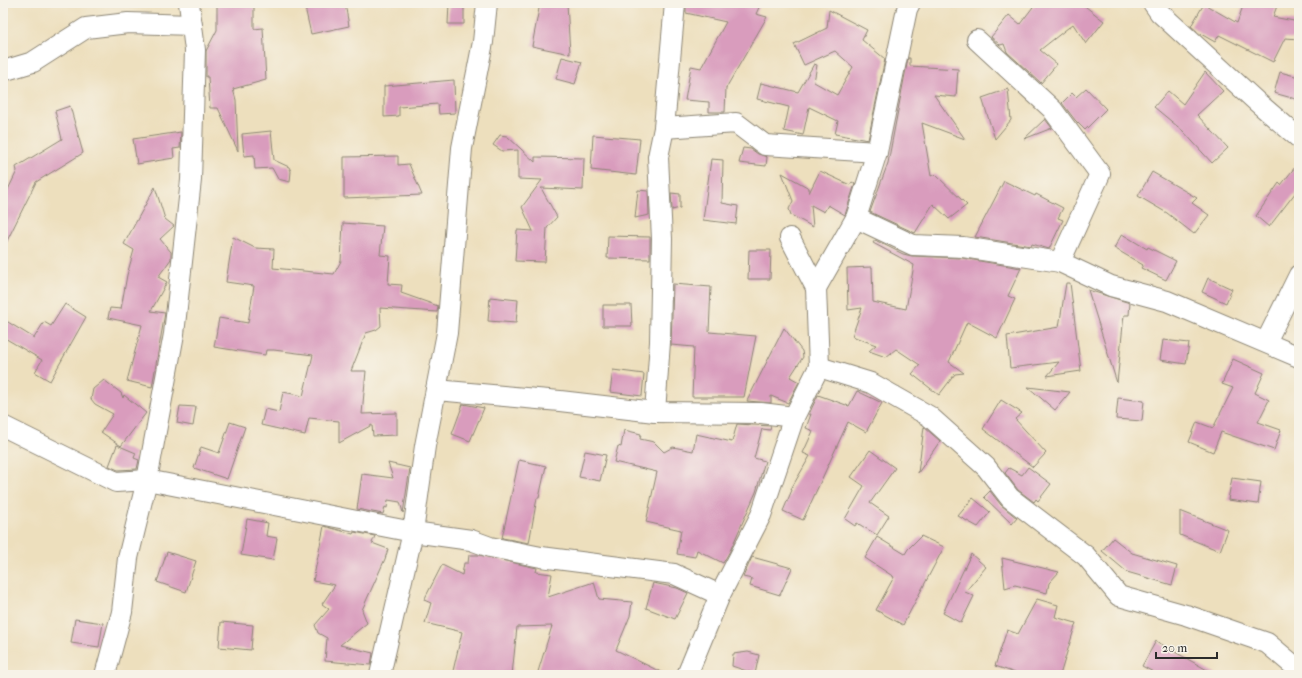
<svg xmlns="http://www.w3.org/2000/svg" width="1302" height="678" viewBox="0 0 1302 678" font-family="'IM FELL French Canon',serif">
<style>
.building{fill:#d99cbd}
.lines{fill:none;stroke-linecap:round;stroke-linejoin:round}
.minor-casing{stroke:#8c8574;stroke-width:22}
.minor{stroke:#fff;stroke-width:20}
</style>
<rect width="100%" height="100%" fill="#f7f3e8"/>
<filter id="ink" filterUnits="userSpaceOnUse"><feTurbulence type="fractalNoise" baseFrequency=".025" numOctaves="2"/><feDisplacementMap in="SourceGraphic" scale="8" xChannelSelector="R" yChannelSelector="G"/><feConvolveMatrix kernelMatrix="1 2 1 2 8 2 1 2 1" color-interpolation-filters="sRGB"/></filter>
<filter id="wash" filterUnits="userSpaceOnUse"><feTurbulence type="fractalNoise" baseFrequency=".012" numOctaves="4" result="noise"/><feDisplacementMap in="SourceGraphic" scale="16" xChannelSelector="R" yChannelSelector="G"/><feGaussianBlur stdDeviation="0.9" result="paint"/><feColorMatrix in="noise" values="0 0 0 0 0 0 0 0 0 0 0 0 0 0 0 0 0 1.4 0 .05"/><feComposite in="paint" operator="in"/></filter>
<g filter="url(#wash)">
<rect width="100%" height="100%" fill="#eddfbd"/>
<g id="blocks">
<g class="building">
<polygon points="304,3 345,3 349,26 311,34"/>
<polygon points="449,3 464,3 464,24 448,24"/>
<polygon points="540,3 567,3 570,54 532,46"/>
<polygon points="686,3 761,3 756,14 767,17 726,88 725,112 709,112 709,102 685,100 691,66 701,68 726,22 686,13"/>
<polygon points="1036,3 1081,3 1104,21 1086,44 1073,24 1040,50 1057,64 1041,83 1007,52 1004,44 1000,45 991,37 1009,15 1020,24"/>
<polygon points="1244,3 1278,3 1273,17 1299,22 1299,39 1285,38 1273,62 1219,35 1215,42 1199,33 1191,26 1204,4 1237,23"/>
<polygon points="217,4 254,4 254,29 263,28 266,80 233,89 236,100 238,151 218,108 210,108 208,77 206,77 206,51 217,30"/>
<polygon points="829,10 867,30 862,40 885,59 868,140 835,134 838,121 809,107 803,135 784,131 789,107 757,99 761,83 798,92 814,64 817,65 814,82 837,95 853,67 835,51 804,65 794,44 827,28"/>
<polygon points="562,57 582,62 575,84 556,79"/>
<polygon points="908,58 910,58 910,66 958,69 956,97 934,95 965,139 922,123 931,176 935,174 967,205 949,219 933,204 915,233 870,212 888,163"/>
<polygon points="1205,72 1223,91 1197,115 1228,148 1212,163 1183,131 1154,107 1168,91 1183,104"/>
<polygon points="1280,72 1299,77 1299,100 1274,93"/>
<polygon points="454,80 455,113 439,114 438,104 399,107 399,116 384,117 384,86"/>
<polygon points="1086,88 1106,109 1085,130 1075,120 1062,103 1072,93 1076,97"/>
<polygon points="1008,89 1011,120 995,139 982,98"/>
<polygon points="70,106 83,153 36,182 3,249 3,200 17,171 16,167 62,139 55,111"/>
<polygon points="1045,119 1052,128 1024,139"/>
<polygon points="271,131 274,160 289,167 291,171 290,182 278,179 272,168 255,169 254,155 244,156 242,134"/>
<polygon points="181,132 180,148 173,149 174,158 137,164 133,139"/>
<polygon points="500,135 507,136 535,162 535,157 584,158 583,190 541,188 557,217 547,228 545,262 515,261 517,230 533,231 522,207 542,180 518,179 518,150 502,151 493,145"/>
<polygon points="593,135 640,139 636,175 591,170"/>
<polygon points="743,148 751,149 758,154 767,157 766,166 739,163"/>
<polygon points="398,156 398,165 409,164 422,195 344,198 344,157"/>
<polygon points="711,159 723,160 722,203 738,206 736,224 703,220"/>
<polygon points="1299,162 1299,188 1269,227 1256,216 1279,183 1281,185"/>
<polygon points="820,171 850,185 852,182 855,184 845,215 828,205 824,212 811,205 813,227 791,215 789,209 793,201 782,173 809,188 809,193"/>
<polygon points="1152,172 1197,198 1192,203 1209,215 1194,234 1167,213 1138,196"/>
<polygon points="1004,181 1035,196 1036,194 1063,208 1058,218 1063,220 1049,249 1032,244 1031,246 975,237"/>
<polygon points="155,187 165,219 174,226 160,239 171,252 171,259 158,277 167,282 151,311 165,313 152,387 127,381 142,325 108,318 110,308 121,309 127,275 134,250 124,244"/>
<polygon points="638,190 648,191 649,215 635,218"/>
<polygon points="671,193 680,194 680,208 672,210"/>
<polygon points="343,223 383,226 380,255 390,256 388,284 402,285 401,293 438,306 437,312 380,308 381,326 376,330 366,333 351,371 366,371 362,414 397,413 397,435 373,436 372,425 339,443 339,421 309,418 305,435 261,425 265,409 279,412 283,392 303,396 313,355 274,350 266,350 265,355 214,347 219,318 248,323 254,286 226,282 233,237 255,248 274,249 273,268 334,274 341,261"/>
<polygon points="1122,234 1147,249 1148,247 1176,261 1166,280 1141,268 1143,265 1114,248"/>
<polygon points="608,236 650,237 650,259 607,258"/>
<polygon points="875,240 903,254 912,256 962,258 1021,268 1008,296 1015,299 997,338 967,322 949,362 964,373 955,374 939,395 912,374 920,365 896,349 886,357 869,351 876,345 852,336 862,308 848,310 847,268 872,267 873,302 906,309 914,265 873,243"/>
<polygon points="749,250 771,250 770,279 748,279"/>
<polygon points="1208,278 1232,289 1226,303 1202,292"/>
<polygon points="1066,283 1070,283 1081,371 1047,376 1059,362 1010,368 1007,336 1059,327"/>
<polygon points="673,284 711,287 709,332 756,336 744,397 692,397 694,347 671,345"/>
<polygon points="1088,290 1130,303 1129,315 1124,315 1117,383"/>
<polygon points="490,297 518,300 516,323 488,321"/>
<polygon points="65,304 86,317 50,381 35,372 42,360 3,337 3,319 34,338 44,322 51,326"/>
<polygon points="603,305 631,305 632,326 603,326"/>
<polygon points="784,328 802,351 803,357 790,377 799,382 788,403 771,396 771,403 747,401"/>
<polygon points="1163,340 1189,343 1186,364 1160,360"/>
<polygon points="1233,359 1264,373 1255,393 1269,400 1258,422 1281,430 1274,450 1221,432 1213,452 1189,442 1197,422 1213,428 1233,388 1222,384"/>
<polygon points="613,370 644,374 642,396 610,392"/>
<polygon points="104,380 121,393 123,398 124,395 146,413 121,446 101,432 113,414 95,404 91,399 93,389"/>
<polygon points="1028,387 1070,392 1055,410"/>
<polygon points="857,391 882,403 866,432 848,422 803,520 783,511 792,490 791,489 810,456 803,453 813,431 806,428 811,414 809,414 818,395 849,406"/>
<polygon points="1118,398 1144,401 1142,421 1116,419"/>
<polygon points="1001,400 1022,413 1015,419 1046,453 1033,467 983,429"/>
<polygon points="463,404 484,408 470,441 452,434"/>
<polygon points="180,406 196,407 193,426 177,423"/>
<polygon points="230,422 245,427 227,479 194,468 201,447 219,453"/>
<polygon points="737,424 771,426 770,430 762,429 754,458 765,461 756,492 730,551 723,563 697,550 695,557 677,554 681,530 646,522 657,472 614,462 618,446 621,447 624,430 641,434 640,439 654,442 664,452 673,447 693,451 696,434 732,442"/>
<polygon points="924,427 940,441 918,473"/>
<polygon points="117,445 136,453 134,458 139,460 137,469 118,470 109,466"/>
<polygon points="870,450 895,468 870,503 889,516 877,535 857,523 855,526 845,519 864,486 851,477"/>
<polygon points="585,451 606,455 600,481 579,477"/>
<polygon points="519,460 546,466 539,498 537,498 529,543 502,538"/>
<polygon points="388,463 410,468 403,513 400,502 388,500 387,508 385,507 383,514 357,509 362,474 393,478"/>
<polygon points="1028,467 1051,484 1038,501 1036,499 1034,502 1018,490 1005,473 1009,468 1022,475"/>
<polygon points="1232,478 1261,482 1258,504 1228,500"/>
<polygon points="990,491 1001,505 1017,518 1012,524 984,497"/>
<polygon points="973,498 990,512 978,527 958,516"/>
<polygon points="1180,511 1228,530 1220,551 1180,535"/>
<polygon points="247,519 268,523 266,536 277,538 273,560 241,555"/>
<polygon points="324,526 353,534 354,532 375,536 372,543 388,549 385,559 362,610 367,623 340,645 373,653 371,665 325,661 327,638 318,633 315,625 329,609 322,604 335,585 313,581"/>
<polygon points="921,536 944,547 903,625 876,610 894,577 865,558 877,537 905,554 908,549"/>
<polygon points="1113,538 1132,553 1177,566 1172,585 1127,572 1102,551"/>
<polygon points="167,552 196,561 186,592 157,582"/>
<polygon points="971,554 986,567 965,592 974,596 961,623 943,613"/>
<polygon points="469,555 479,555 537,568 536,572 552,574 548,597 594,582 599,599 632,602 630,616 616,650 667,675 537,675 552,626 517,627 512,675 468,675 453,671 462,632 425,623 431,603 424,600 442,565 462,575 464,563 468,563"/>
<polygon points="752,557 792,568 780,595 750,586 752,579 743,577"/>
<polygon points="1002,558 1059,572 1049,583 1047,593 1015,585 1005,588"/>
<polygon points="653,583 677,588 688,593 675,619 646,608"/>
<polygon points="1037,599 1058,605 1055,617 1076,623 1060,675 1021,675 995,666 1007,630 1018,634"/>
<polygon points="75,619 103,623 99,647 71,643"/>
<polygon points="221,622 253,625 251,650 219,647"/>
<polygon points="1156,641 1168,648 1216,675 1159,675 1142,666"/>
<polygon points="748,652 759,655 755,674 732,666 733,654"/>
</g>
</g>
</g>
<g filter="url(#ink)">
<use href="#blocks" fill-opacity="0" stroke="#8c8574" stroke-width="1"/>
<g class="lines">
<defs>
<g id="minor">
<polyline points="1153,3 1160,13 1257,102 1299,138"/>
<polyline points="977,40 1052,109 1100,174 1060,262"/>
<polyline points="3,71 33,62 86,28 128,23 192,25"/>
<polyline points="664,128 736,123 765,145 877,152"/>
<polyline points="856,218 913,245 963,247 1060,262 1111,286 1167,301 1299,357"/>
<polyline points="816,288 856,218 877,152 907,9 910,3"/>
<polyline points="1266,342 1299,275"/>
<polyline points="819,367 871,383 929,416 986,467 1010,498 1086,556 1119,596 1186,615 1267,643 1299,670"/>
<polyline points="436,390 560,401 655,412 761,413 794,417"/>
<polyline points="655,412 660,342 662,239 658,157 664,128 675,3"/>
<polyline points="3,426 116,482 147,480 413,532 471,540 490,547 541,557 674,574 720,595"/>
<polyline points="105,675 122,612 128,558 147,480 174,334 191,180 195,50 189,3"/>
<polyline points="380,675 413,532 425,446 447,333 462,148 483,42 487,3"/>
<polyline points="687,675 720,595 761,515 794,417 819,367 816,288 790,238"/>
</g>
</defs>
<use href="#minor" class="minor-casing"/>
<use href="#minor" class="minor"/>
</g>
</g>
<rect width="1302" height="678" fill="none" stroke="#f7f3e8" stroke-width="16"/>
<path d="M1156 652v6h61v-6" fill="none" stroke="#2b2b2b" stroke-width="2"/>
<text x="1162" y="652" font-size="12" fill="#2b2b2b" stroke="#f7f3e8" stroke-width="3" paint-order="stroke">20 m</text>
</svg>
